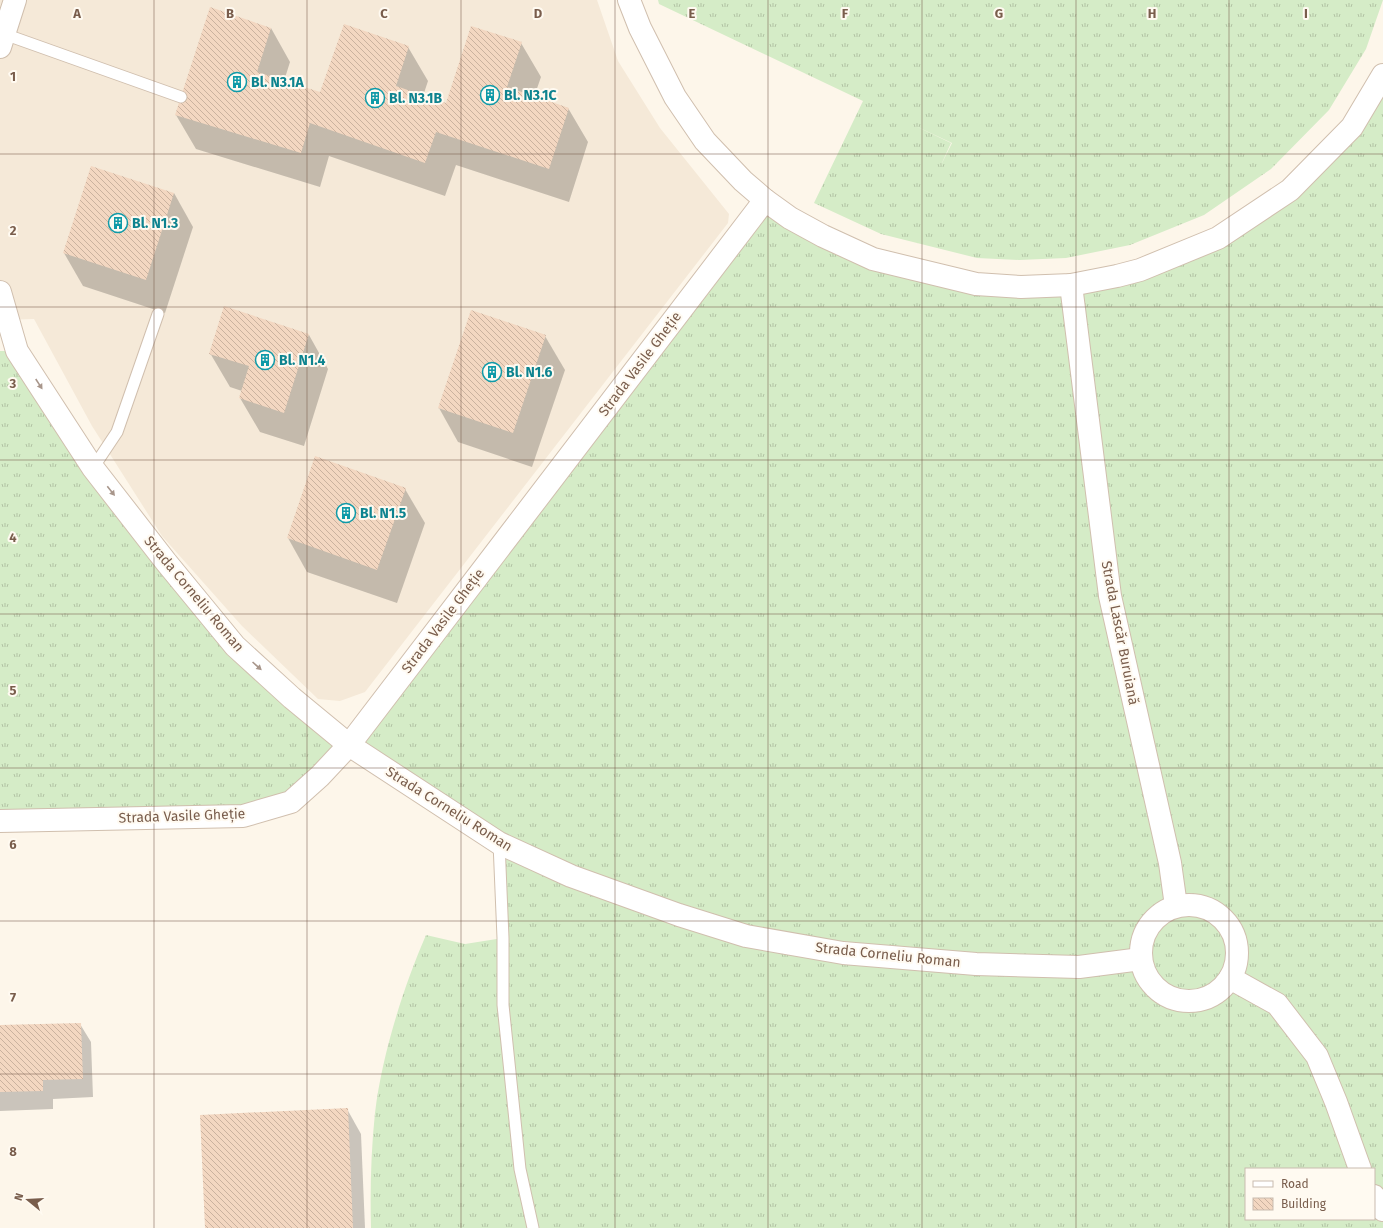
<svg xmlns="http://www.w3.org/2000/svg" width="1383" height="1228" viewBox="0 0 1383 1228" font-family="'Fira Sans',sans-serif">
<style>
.residential{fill:#f5e9d8}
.grass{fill:url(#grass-tufts);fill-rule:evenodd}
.shadow{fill:#0003}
.building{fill:url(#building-back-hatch)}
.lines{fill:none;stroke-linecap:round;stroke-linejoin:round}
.service-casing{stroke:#d0bfae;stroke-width:13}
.minor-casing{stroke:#d0bfae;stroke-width:24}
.service{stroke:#fff;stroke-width:11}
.minor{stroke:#fff;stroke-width:22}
.oneway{fill:#a8968b}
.grid{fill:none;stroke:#795d4c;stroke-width:1;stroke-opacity:0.55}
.labels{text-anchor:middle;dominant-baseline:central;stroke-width:4;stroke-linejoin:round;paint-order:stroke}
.culture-label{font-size:14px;font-weight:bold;fill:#0d838f;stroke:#fffaf1;text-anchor:start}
.street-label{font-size:14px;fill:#795d4c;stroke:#fffaf1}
.grid-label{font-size:13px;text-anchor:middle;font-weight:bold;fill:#795d4c;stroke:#fffaf1;stroke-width:4;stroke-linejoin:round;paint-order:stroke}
</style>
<defs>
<pattern id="grass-tufts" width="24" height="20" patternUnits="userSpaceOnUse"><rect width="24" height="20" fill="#d5ecc7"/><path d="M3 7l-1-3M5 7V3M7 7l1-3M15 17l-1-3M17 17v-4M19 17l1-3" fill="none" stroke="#b2c2a4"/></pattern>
<pattern id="building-back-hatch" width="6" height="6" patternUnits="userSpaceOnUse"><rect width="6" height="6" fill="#f3d7c1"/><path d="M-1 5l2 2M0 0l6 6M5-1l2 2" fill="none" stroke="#cab29f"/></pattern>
</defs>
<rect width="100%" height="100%" fill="#fdf6ea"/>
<polygon class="residential" points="0,0 597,0 618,61 660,128 729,214 728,223 365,692 340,701 318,699 242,626 162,536 92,426 34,319 0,320"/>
<g class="grass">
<path d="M658,0H1383L1366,49L1329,110L1271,169L1204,215L1130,245L1066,258L1019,260L977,258L881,234L814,203L863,101L659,4ZM909,123L952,143L940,167L951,143Z"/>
<path d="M1383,75V1228H371C370,1190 371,1151 375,1113C382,1055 403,988 426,935L465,944L503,938L499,843L349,745L320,776L243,816L0,821V351H17L166,562L349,745L765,200L790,218L976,284L1117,276L1290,190ZM1246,1169H1374V1219H1246Z"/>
</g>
<g class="shadow">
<polygon points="271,28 290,62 284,81 321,94 408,47 428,81 423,96 447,104 521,43 541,77 534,97 568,108 588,142 569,202 456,165 445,196 329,156 320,187 196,149 176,115"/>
<polygon points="174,193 193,227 165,313 83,286 64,253"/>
<polygon points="309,335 328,369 304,446 260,432 240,398 242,391 230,387 210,353"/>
<polygon points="545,336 565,370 532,467 458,442 439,408"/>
<polygon points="405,489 425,523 397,603 307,572 288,538"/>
<polygon points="80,1024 91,1042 93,1097 53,1099 53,1109 0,1111 0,1026"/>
<polygon points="347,1109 361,1134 365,1228 206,1228"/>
</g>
<g class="building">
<polygon points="210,7 271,28 257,72 320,92 344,24 409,46 396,86 446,103 471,26 522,42 507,87 569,108 549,169 436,132 425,163 310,123 301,153 175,115"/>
<polygon points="91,166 174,193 146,280 63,253"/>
<polygon points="224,306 309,334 284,413 239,398 249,366 209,354"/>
<polygon points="471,310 546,335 513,433 438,408"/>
<polygon points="315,456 406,488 377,570 287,538"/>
<polygon points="81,1023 83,1079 43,1080 43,1091 0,1092 0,1025"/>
<polygon points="348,1108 353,1228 205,1228 200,1115"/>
</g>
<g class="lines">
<defs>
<g id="service">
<polyline points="4,34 181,97"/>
<polyline points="93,468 117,432 158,314"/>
<polyline points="499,843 503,938 503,1005 520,1169 533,1228"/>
</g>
<g id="minor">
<polyline points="629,0 640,28 675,97 705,141 743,181 765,200 790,218 823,236 873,259 976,284 1021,287 1071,285 1117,276 1140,270 1218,238 1290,190 1352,127 1383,75"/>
<polyline points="0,47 15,0"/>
<polyline points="1071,285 1110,596 1170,863 1176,906"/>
<polyline points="0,292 17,351 93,468 166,562 235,646 292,698 349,745 499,843 571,876 679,915 746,936 843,953 976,964 1079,967 1141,959"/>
<polyline points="0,821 243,816 291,802 320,776 349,745 765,200"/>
<circle cx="1189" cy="953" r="48"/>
<polyline points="1230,978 1277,1004 1317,1056 1336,1102 1360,1169"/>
<polyline points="1374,1196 1383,1210"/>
</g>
</defs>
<use href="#service" class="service-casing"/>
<use href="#minor" class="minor-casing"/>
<use href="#service" class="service"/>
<use href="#minor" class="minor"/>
</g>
<defs><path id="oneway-solid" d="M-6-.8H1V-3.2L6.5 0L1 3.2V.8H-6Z"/></defs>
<g class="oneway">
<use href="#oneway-solid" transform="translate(39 384) rotate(57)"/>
<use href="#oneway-solid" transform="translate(111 491) rotate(52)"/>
<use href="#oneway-solid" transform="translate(257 666) rotate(42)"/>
</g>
<path class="grid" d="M154,0V1228M307,0V1228M461,0V1228M615,0V1228M768,0V1228M922,0V1228M1076,0V1228M1229,0V1228M0,154H1383M0,307H1383M0,460H1383M0,614H1383M0,768H1383M0,921H1383M0,1074H1383"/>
<defs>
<symbol id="building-ring" viewBox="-11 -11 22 22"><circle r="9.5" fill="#fffaf1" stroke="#0f9aa8" stroke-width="1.5"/><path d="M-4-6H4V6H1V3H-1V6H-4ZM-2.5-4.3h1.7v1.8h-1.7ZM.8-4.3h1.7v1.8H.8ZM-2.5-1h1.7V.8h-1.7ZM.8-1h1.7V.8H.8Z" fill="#0f9aa8"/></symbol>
</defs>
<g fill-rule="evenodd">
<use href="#building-ring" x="226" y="71" width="22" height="22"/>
<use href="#building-ring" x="479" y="84" width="22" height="22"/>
<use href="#building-ring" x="364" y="87" width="22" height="22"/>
<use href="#building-ring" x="107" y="212" width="22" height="22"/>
<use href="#building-ring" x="254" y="349" width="22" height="22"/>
<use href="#building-ring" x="481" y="361" width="22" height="22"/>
<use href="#building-ring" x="335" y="502" width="22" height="22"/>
</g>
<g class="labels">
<g class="culture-label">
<text x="251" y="82">Bl. N3.1A</text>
<text x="504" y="95">Bl. N3.1C</text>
<text x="389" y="98">Bl. N3.1B</text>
<text x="132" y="223">Bl. N1.3</text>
<text x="279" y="360">Bl. N1.4</text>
<text x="506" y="372">Bl. N1.6</text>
<text x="360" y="513">Bl. N1.5</text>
</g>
<g class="street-label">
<text transform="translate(640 364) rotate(-53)">Strada Vasile Gheție</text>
<text transform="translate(194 594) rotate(50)">Strada Corneliu Roman</text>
<text transform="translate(443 621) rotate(-53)">Strada Vasile Gheție</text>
<text transform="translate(1120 633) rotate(79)">Strada Lascăr Buruiană</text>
<text transform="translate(449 809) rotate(32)">Strada Corneliu Roman</text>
<text transform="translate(182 816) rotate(-2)">Strada Vasile Gheție</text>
<text transform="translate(888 955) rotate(6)">Strada Corneliu Roman</text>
</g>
</g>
<g class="grid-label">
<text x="77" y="18">A</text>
<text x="230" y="18">B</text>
<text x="384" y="18">C</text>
<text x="538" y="18">D</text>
<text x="692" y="18">E</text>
<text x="845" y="18">F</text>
<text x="999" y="18">G</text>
<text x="1152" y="18">H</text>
<text x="1306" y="18">I</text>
<text x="13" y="81">1</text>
<text x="13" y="235">2</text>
<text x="13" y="388">3</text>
<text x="13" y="542">4</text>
<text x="13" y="695">5</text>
<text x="13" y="849">6</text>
<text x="13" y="1002">7</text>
<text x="13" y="1156">8</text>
</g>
<rect x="1245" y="1168" width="130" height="52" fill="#fffaf1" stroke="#c9bbaf"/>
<rect x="1253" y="1181" width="20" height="6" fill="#ffffff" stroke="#c9bbaf"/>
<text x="1281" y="1188" font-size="12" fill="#795d4c">Road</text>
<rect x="1253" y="1198" width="20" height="12" fill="url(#building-back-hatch)" stroke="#c9bbaf"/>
<text x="1281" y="1208" font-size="12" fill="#795d4c">Building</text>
<g transform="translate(28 1200) rotate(288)" stroke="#fffaf1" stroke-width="3" paint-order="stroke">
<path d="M0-3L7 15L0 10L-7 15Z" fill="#795d4c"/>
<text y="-6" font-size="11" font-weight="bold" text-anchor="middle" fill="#795d4c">N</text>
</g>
</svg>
